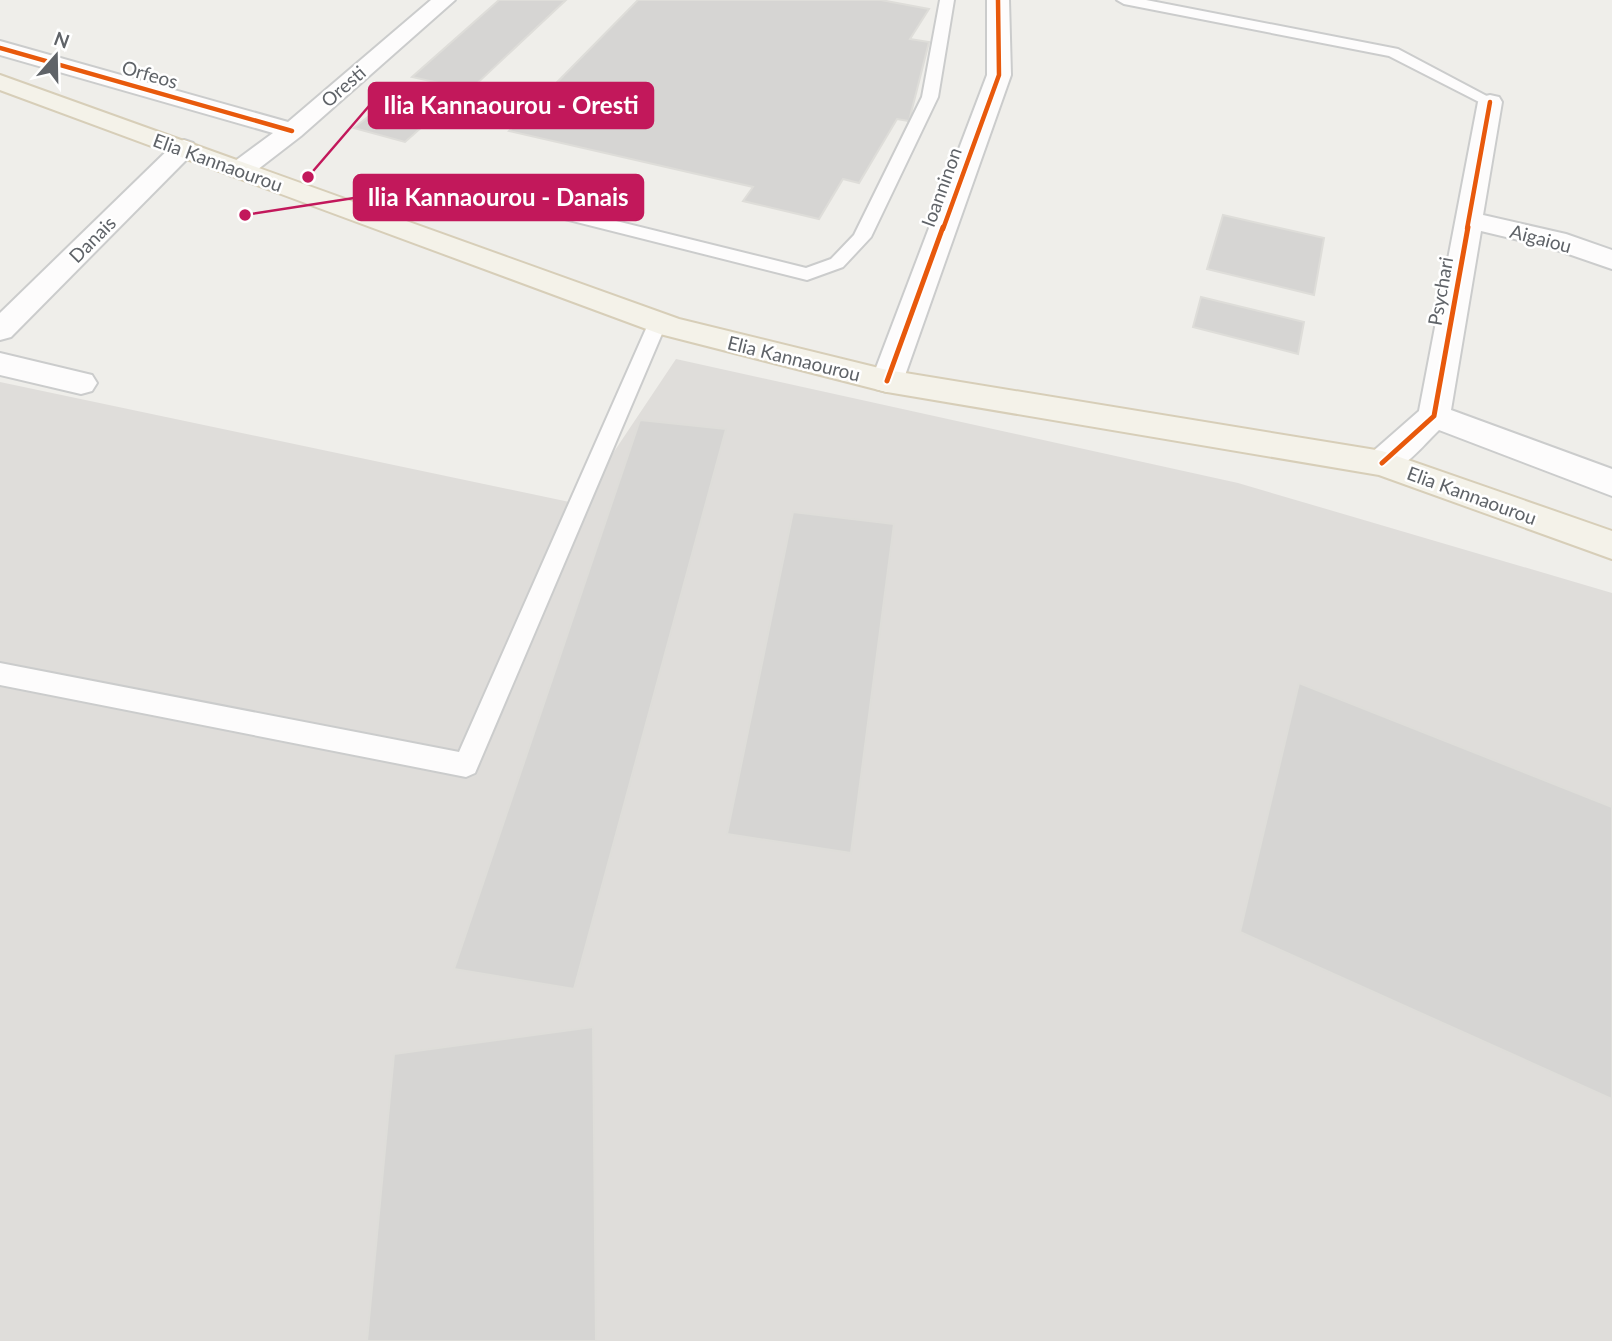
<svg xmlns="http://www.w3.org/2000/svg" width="1612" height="1341" viewBox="0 0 1612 1341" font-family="Lato,sans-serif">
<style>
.industrial{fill:#dfddda}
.building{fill:#d6d5d3;stroke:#deddd9;stroke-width:2}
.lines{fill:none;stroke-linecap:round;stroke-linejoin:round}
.service-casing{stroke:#cbcccc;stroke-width:4}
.minor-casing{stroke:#cbcccc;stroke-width:4}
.primary-casing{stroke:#d7ceb8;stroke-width:4}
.service{fill:#fdfcfc;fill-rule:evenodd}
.minor{fill:#fdfcfc;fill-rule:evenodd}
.primary{fill:#f4f2e9;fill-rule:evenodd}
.cycleway-far1-casing{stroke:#fff;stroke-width:7}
.cycleway-casing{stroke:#fff;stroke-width:9}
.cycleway-far1{stroke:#e8590c;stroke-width:4.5}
.cycleway{stroke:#e8590c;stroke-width:5}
.labels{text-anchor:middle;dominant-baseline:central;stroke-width:5;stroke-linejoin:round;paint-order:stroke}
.far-street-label{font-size:19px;fill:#5f6368;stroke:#fff}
.leader{fill:none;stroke:#c2185b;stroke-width:2.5}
.callout-dot{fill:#c2185b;stroke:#fff;stroke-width:2.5}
.callout{fill:#c2185b;stroke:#c2185b;stroke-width:2.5}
.callout-label{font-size:24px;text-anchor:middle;font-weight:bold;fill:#fff}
</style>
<rect width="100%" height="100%" fill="#efeeea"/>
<polygon class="industrial" points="676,359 1238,483 1612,593 1612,1341 0,1341 0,382 579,504"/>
<g class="building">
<polygon points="499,0 566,0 470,90 412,77"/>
<polygon points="638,0 881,0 929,9 910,39 929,42 909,121 897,119 859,183 843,179 819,219 743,201 753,187 509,131"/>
<polygon points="400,91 449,103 405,142 354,128"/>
<polygon points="1223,215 1324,238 1314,295 1207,269"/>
<polygon points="1201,297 1304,322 1298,354 1193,327"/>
<polygon points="640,420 726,429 574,989 454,969"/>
<polygon points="793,512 894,524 851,853 727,834"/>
<polygon points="1299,683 1612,807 1612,1099 1240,932"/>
<polygon points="593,1027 596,1341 367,1341 394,1054"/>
</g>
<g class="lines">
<defs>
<g id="service">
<polygon points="940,0 954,0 938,97 871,237 843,267 807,280 485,199 483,195 491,190 806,268 831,259 854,235 922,97"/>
<polygon points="1117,0 1146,0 1398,49 1498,102 1495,105 1485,105 1389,56 1124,4"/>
<polygon points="658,316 667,322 475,773 466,777 0,685 0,663 459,752 649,322"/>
</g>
<g id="minor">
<polygon points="431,0 455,0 301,136 249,176 231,176 227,170 231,164 273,133 0,55 0,41 288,122"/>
<polygon points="987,0 1009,0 1011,75 903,381 898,389 887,392 876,389 871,381 987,75"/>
<path d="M1490,95L1499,97L1502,102L1483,215L1566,234L1612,250V269L1548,247L1481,231L1451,410L1612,469V496L1439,430C1420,448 1398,480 1370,472L1365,463L1370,454L1419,411L1478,102L1481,97Z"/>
<polygon points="184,140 193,143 197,148 193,153 11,337 0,340 0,313 175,143"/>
<polygon points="0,353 92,375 97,383 92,391 81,394 0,375"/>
</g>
<polygon id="primary" points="0,75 679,319 887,370 1382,451 1612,531 1612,559 1379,475 887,392 660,334 0,90"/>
</defs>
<use href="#service" class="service-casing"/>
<use href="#minor" class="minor-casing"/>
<use href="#primary" class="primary-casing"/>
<use href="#service" class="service"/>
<use href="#minor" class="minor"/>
<use href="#primary" class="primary"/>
<defs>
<g id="cycleway-far1">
<polyline points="0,48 292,131"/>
<polyline points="943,229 999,75 998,0"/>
<polyline points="1467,229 1490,102"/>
</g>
<g id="cycleway">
<polyline points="887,381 943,227"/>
<polyline points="1382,463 1434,416 1468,227"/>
</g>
</defs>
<use href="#cycleway-far1" class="cycleway-far1-casing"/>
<use href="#cycleway" class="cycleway-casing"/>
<use href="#cycleway-far1" class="cycleway-far1"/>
<use href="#cycleway" class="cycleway"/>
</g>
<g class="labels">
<g class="far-street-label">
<text transform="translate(150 74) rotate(16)">Orfeos</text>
<text transform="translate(343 86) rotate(-41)">Oresti</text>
<text transform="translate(218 162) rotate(20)">Elia Kannaourou</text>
<text transform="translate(941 187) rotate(-70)">Ioanninon</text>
<text transform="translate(1541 238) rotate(15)">Aigaiou</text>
<text transform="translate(92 239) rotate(-45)">Danais</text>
<text transform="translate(1440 291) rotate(-80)">Psychari</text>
<text transform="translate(794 358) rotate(14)">Elia Kannaourou</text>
<text transform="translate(1472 495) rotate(20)">Elia Kannaourou</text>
</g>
</g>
<path class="leader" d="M308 177L369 106M245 215L354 198"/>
<g class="callout-dot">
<circle cx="308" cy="177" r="7"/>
<circle cx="245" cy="215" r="7"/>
</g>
<g class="callout">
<rect x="369" y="83" width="284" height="45" rx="7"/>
<rect x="354" y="175" width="289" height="45" rx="7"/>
</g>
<g class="callout-label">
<text x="511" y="114">Ilia Kannaourou - Oresti</text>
<text x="498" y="206">Ilia Kannaourou - Danais</text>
</g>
<g transform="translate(56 56) rotate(20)" stroke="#ffffff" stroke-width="5" paint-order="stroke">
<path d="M0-5L12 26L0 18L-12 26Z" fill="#5f6368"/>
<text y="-10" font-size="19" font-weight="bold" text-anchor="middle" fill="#5f6368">N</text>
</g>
</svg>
